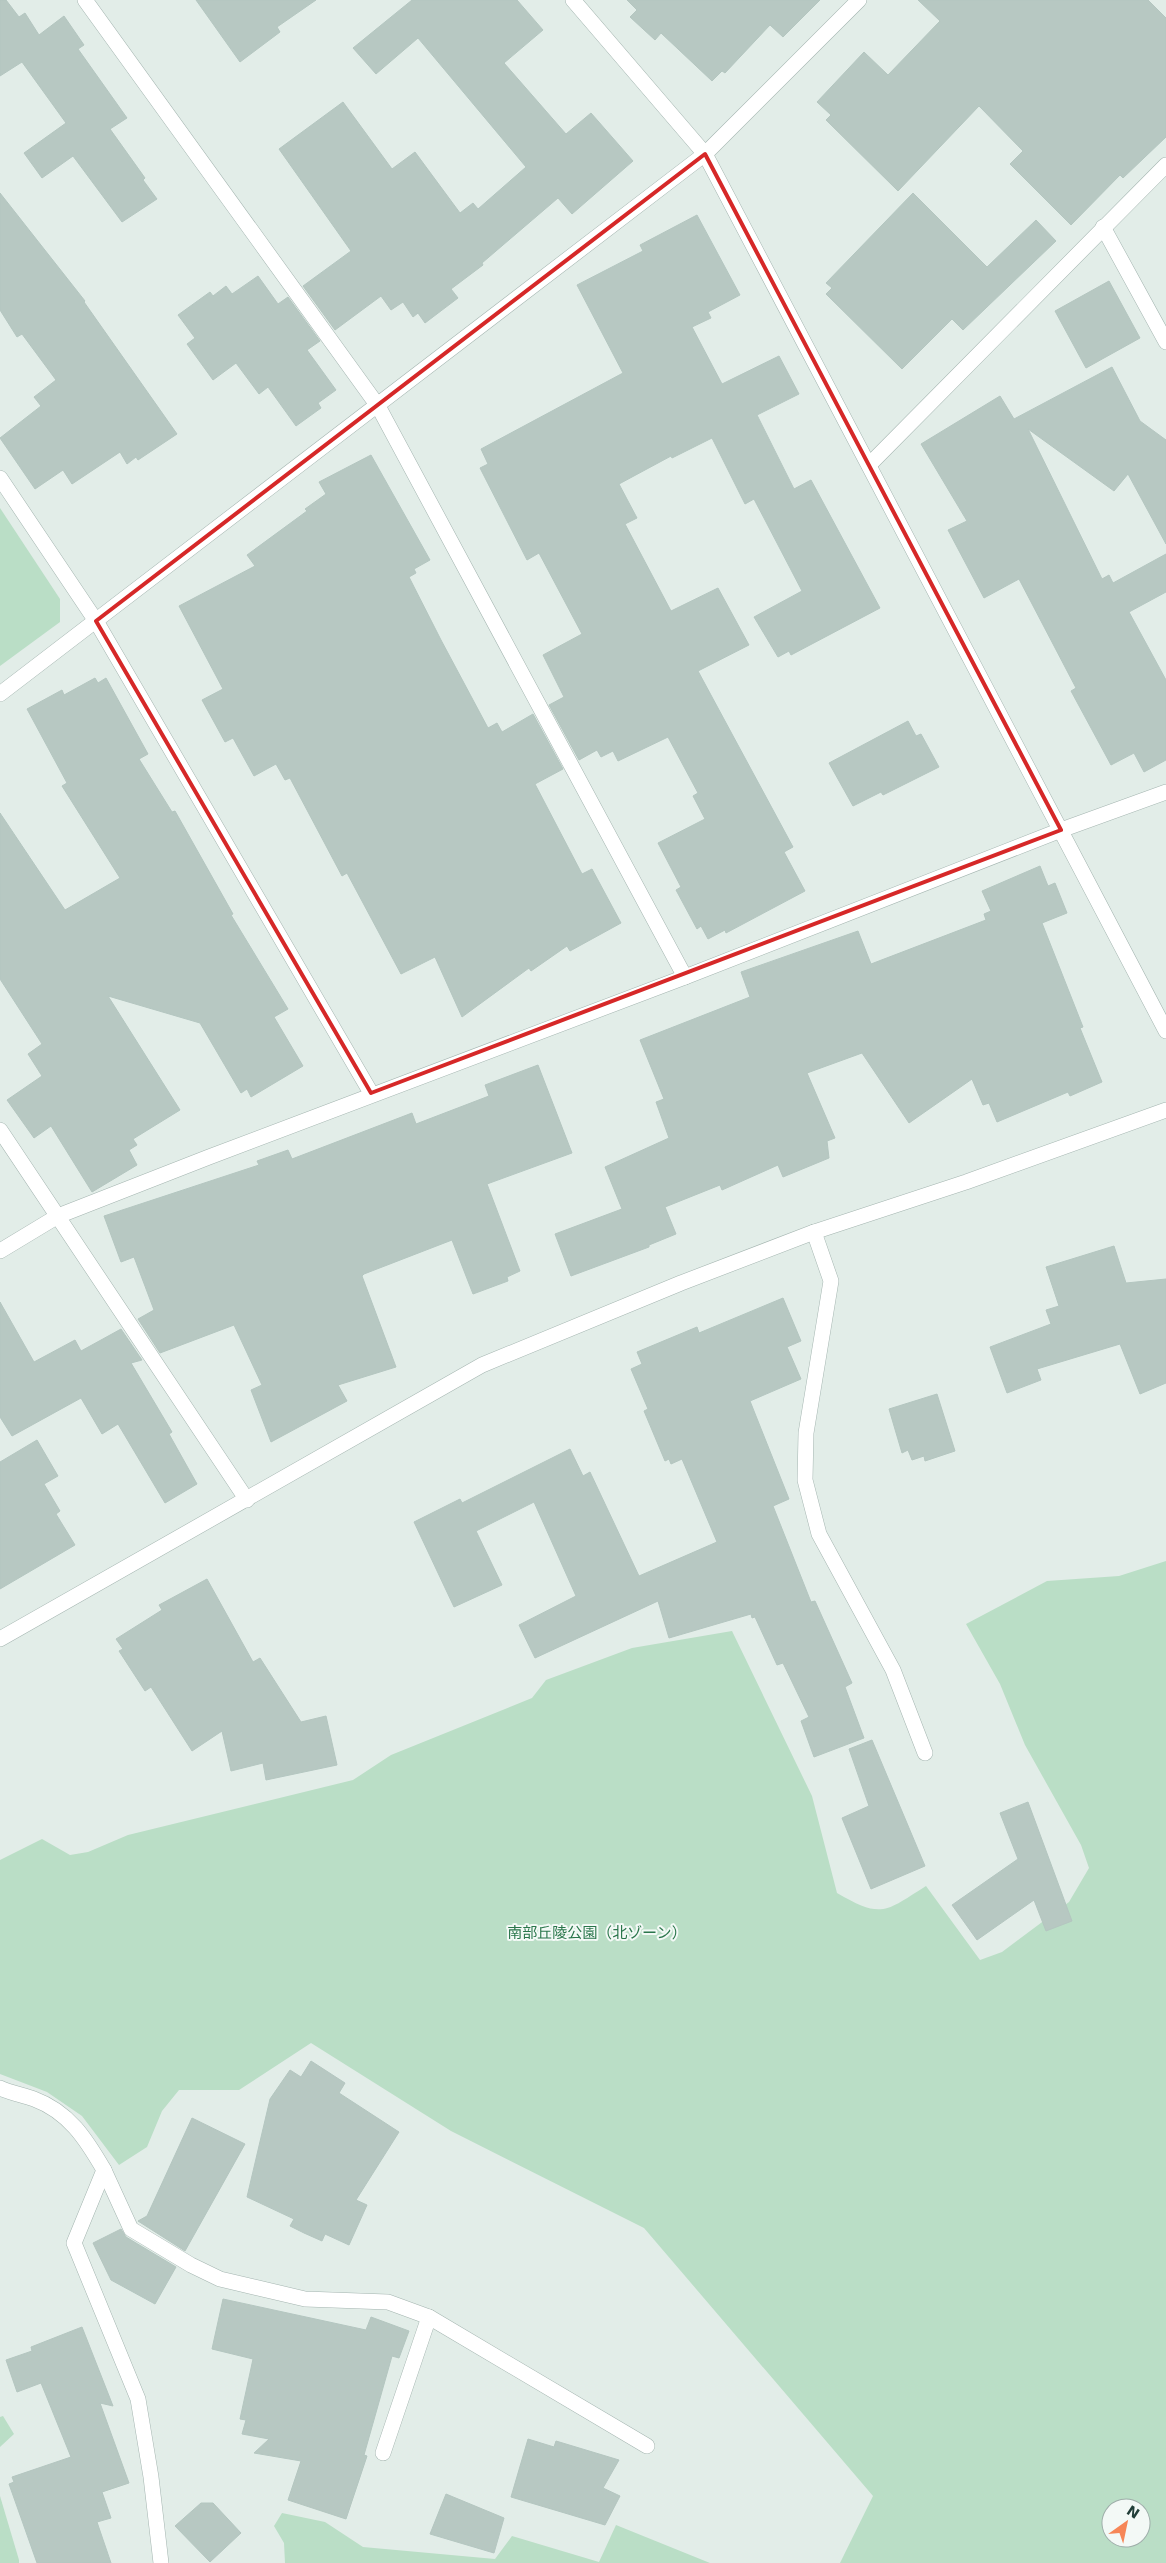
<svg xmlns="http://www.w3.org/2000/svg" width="1166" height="2563" viewBox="0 0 1166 2563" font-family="'DejaVu Sans','Noto Sans JP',sans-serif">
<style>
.green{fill:#badec6;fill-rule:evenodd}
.building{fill:#b7c8c2;stroke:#b4c6c0}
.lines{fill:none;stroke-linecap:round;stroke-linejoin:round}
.minor-casing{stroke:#a4b5b0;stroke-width:16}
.minor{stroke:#fff;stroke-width:15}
.marked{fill:none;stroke:#d62828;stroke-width:4;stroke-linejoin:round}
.labels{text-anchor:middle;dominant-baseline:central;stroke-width:4;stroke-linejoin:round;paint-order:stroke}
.park-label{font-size:15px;fill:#2a764b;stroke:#f3f9f6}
</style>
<rect width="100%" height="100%" fill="#e2ede8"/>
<g class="green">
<polygon points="0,508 60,599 60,622 0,666"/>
<path d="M1166,1561V2563H840L873,2496L644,2228L451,2131L311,2043L239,2090H179L162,2111L147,2147L119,2165L82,2116L47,2092L0,2074V1860L42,1839L70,1855L88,1852L128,1835L353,1780L391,1755L532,1698L546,1680L632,1648L732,1631L812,1796L837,1893C882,1919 885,1912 926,1886L980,1960L1002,1952L1069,1902L1089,1868L1081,1845L1025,1745L1000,1684L966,1624L1047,1581L1119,1576ZM1111,2508H1141V2538H1111Z"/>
<polygon points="3,2416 14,2434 0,2447 0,2417"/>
<polygon points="0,2496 19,2560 19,2563 0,2563"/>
<polygon points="282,2513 325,2522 363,2547 495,2559 512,2536 599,2562 616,2525 710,2563 285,2563 284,2543 274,2526"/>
</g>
<g class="building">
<polygon points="0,0 6,0 19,17 25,13 39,35 64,16 84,45 78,49 127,118 110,129 145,178 143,180 157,199 122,222 73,156 42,178 24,153 66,123 22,62 0,76"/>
<polygon points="196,0 316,0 277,27 280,32 240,62"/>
<polygon points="412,0 517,0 543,30 504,63 566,134 591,113 633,161 572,214 558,198 482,263 483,265 451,289 458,298 425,323 418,313 413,317 403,302 391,310 381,296 335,330 303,286 351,251 279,149 343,102 392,169 415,152 460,213 473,203 478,209 526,167 418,38 376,74 353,48"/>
<polygon points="627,0 820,0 783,37 770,25 725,73 722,71 712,81 661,33 655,40 630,17 637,10"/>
<polygon points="918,0 1148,0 1166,18 1166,137 1123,178 1120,175 1071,225 1010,164 1023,151 979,106 898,191 826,120 831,115 817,102 864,52 888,75 940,21"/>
<polygon points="0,193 85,301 84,302 177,434 138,460 136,457 127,464 120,452 72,484 63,470 35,489 0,438 41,406 34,397 56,380 22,334 17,337 0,310"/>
<polygon points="913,193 987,267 1036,220 1056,241 963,330 952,319 902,369 826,294 832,288 826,283"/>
<polygon points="697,215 740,295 708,312 711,318 692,327 722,384 779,356 799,394 757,415 794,489 811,480 880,608 791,655 789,651 778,657 754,617 802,591 754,499 745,504 712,438 672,458 671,456 619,484 637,518 625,524 671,611 718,588 749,645 698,671 793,847 784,852 805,891 726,933 725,930 708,939 701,926 697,929 676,890 681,887 658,843 705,819 693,796 698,793 668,737 618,761 613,751 601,757 597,750 579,760 549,705 564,697 543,655 582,634 539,553 527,560 480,468 488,464 481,449 623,373 577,285 643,251 640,245"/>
<polygon points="258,276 278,304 288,297 320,341 307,350 336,390 318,403 321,408 296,426 268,387 259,394 236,363 213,380 187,344 195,338 178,315 210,292 213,296 226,286 232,294"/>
<polygon points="1109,281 1140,338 1086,368 1055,311"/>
<polygon points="1112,367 1140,421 1166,440 1166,544 1128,474 1114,491 1028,429 1102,579 1109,575 1113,583 1166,554 1166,592 1129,612 1166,680 1166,760 1144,772 1134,753 1111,765 1071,691 1076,688 1019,579 984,598 948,530 967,521 921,444 1000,396 1014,419"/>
<polygon points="371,455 430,560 414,569 416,573 409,577 441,640 488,728 497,723 502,732 533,714 563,769 535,784 582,874 592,869 621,923 570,951 567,946 531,971 529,968 462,1017 435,957 401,974 347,873 342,876 290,778 285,780 276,764 254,776 233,738 225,742 202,700 223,689 179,606 255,566 247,555 307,511 305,509 326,494 319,482"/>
<polygon points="95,678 98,683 106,678 148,754 139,759 172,812 175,811 233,914 231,915 288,1009 274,1017 303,1066 251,1097 247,1089 241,1093 200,1023 108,996 180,1110 133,1139 137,1145 129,1150 137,1165 92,1192 51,1126 34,1138 7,1100 42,1076 28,1054 42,1044 0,979 0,813 65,910 120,878 62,786 67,783 27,709 62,690 64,695"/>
<polygon points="908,721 916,736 921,734 939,767 883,795 881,792 853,806 829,763"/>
<polygon points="1040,866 1048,886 1055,883 1067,913 1042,923 1083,1027 1080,1028 1102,1082 1070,1096 1068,1092 997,1122 989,1103 983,1105 972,1079 909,1123 862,1053 807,1073 835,1138 827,1141 829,1158 783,1177 778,1165 722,1190 720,1185 665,1207 676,1234 649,1245 649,1247 571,1276 555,1234 622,1209 605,1167 669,1138 656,1102 664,1099 640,1040 750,997 741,972 858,931 871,964 986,920 984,914 991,911 982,891"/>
<polygon points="538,1065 572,1153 487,1184 520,1271 507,1277 508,1281 473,1294 452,1240 364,1274 362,1276 396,1367 338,1385 347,1401 271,1442 251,1390 262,1385 234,1325 160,1353 138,1319 154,1310 134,1257 121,1262 104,1216 259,1165 257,1161 288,1150 292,1159 412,1113 416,1124 489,1096 485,1085"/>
<polygon points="1114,1246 1126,1283 1166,1279 1166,1383 1140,1394 1120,1344 1037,1369 1041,1380 1007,1393 990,1347 1051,1324 1046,1310 1059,1306 1046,1267"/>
<polygon points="783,1298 801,1341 787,1347 801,1379 750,1401 789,1499 773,1506 811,1602 815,1601 852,1683 845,1687 864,1738 814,1757 801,1721 809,1717 783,1663 777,1665 755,1617 752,1618 751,1614 669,1638 658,1601 535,1658 519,1625 576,1596 534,1502 476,1531 502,1585 454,1607 414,1522 460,1499 462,1503 570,1449 583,1476 590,1472 639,1576 717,1542 682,1459 671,1464 669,1459 665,1461 644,1411 648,1409 631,1369 642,1364 637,1352 697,1327 699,1333"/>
<polygon points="0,1302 34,1362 75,1340 81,1351 121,1329 142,1360 131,1363 172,1432 169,1434 197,1484 165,1503 118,1424 102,1434 81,1398 12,1436 0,1417"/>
<polygon points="937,1394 955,1451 925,1461 924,1456 912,1460 908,1450 902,1453 889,1409"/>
<polygon points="37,1440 58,1476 44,1484 60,1511 56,1514 75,1545 0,1589 0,1462"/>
<polygon points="207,1579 253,1662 260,1658 301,1722 326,1716 337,1765 266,1780 263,1763 231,1771 222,1731 192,1751 151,1687 145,1691 119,1651 123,1649 116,1639 162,1610 159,1605"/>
<polygon points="872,1740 925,1866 871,1889 842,1818 869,1806 849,1749"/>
<polygon points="1028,1802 1072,1921 1046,1931 1034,1900 977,1940 952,1905 1018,1859 1000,1813"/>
<polygon points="311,2061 345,2083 339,2093 399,2132 356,2200 367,2205 349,2245 325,2234 322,2241 304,2233 290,2226 294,2219 247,2197 270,2099 290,2070 301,2077"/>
<polygon points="192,2118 245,2144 185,2251 138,2221 147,2216"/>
<polygon points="121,2229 126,2237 176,2267 155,2304 111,2280 93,2243"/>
<polygon points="223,2299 366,2330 371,2317 409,2331 399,2358 392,2356 364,2455 367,2456 346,2519 288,2500 301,2461 254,2453 269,2439 242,2434 246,2420 240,2419 253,2359 212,2349"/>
<polygon points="82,2327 113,2406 100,2403 129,2483 102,2492 111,2518 97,2522 111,2563 37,2563 9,2484 14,2482 12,2477 71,2457 41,2383 17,2392 6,2360 32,2351 31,2347"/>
<polygon points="528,2439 554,2447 556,2441 619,2460 603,2488 620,2496 605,2525 511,2497"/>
<polygon points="446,2494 504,2518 494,2553 430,2534"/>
<polygon points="201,2503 213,2503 241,2533 210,2562 175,2526"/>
</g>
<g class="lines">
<defs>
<g id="minor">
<polyline points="85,0 378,406 685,977"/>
<polyline points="573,0 705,154 1166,1031"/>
<polyline points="1103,227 1166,342"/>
<polyline points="869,465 1166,165"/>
<polyline points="0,478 96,621 371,1093"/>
<polyline points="0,694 705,154 859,0"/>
<polyline points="0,1130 247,1500"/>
<polyline points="814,1232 831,1281 806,1433 805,1480 819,1534 893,1670 925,1753"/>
<polyline points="0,1251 58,1216 209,1157 685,977 1061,830 1166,792"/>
<polyline points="0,1639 482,1365 681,1283 814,1232 966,1182 1166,1110"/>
<path d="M0,2088C11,2093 23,2095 34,2099C69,2112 86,2139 104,2170L74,2243L138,2399L151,2477L161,2563"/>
<polyline points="104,2170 131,2229 191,2265 220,2279 305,2299 388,2302 429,2317 383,2453"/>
<polyline points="429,2317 647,2446"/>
</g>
</defs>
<use href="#minor" class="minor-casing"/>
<use href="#minor" class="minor"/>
</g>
<path class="marked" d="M705,154L1061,830L371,1093L96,621Z"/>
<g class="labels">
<g class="park-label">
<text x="597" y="1933">南部丘陵公園（北ゾーン）</text>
</g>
</g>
<g transform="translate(1126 2523) rotate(33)"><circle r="24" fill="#f3f9f6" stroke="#9faeaa"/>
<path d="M0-4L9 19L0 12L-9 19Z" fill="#f68657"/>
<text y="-8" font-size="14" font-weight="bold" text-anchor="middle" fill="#213e38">N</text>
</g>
</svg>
